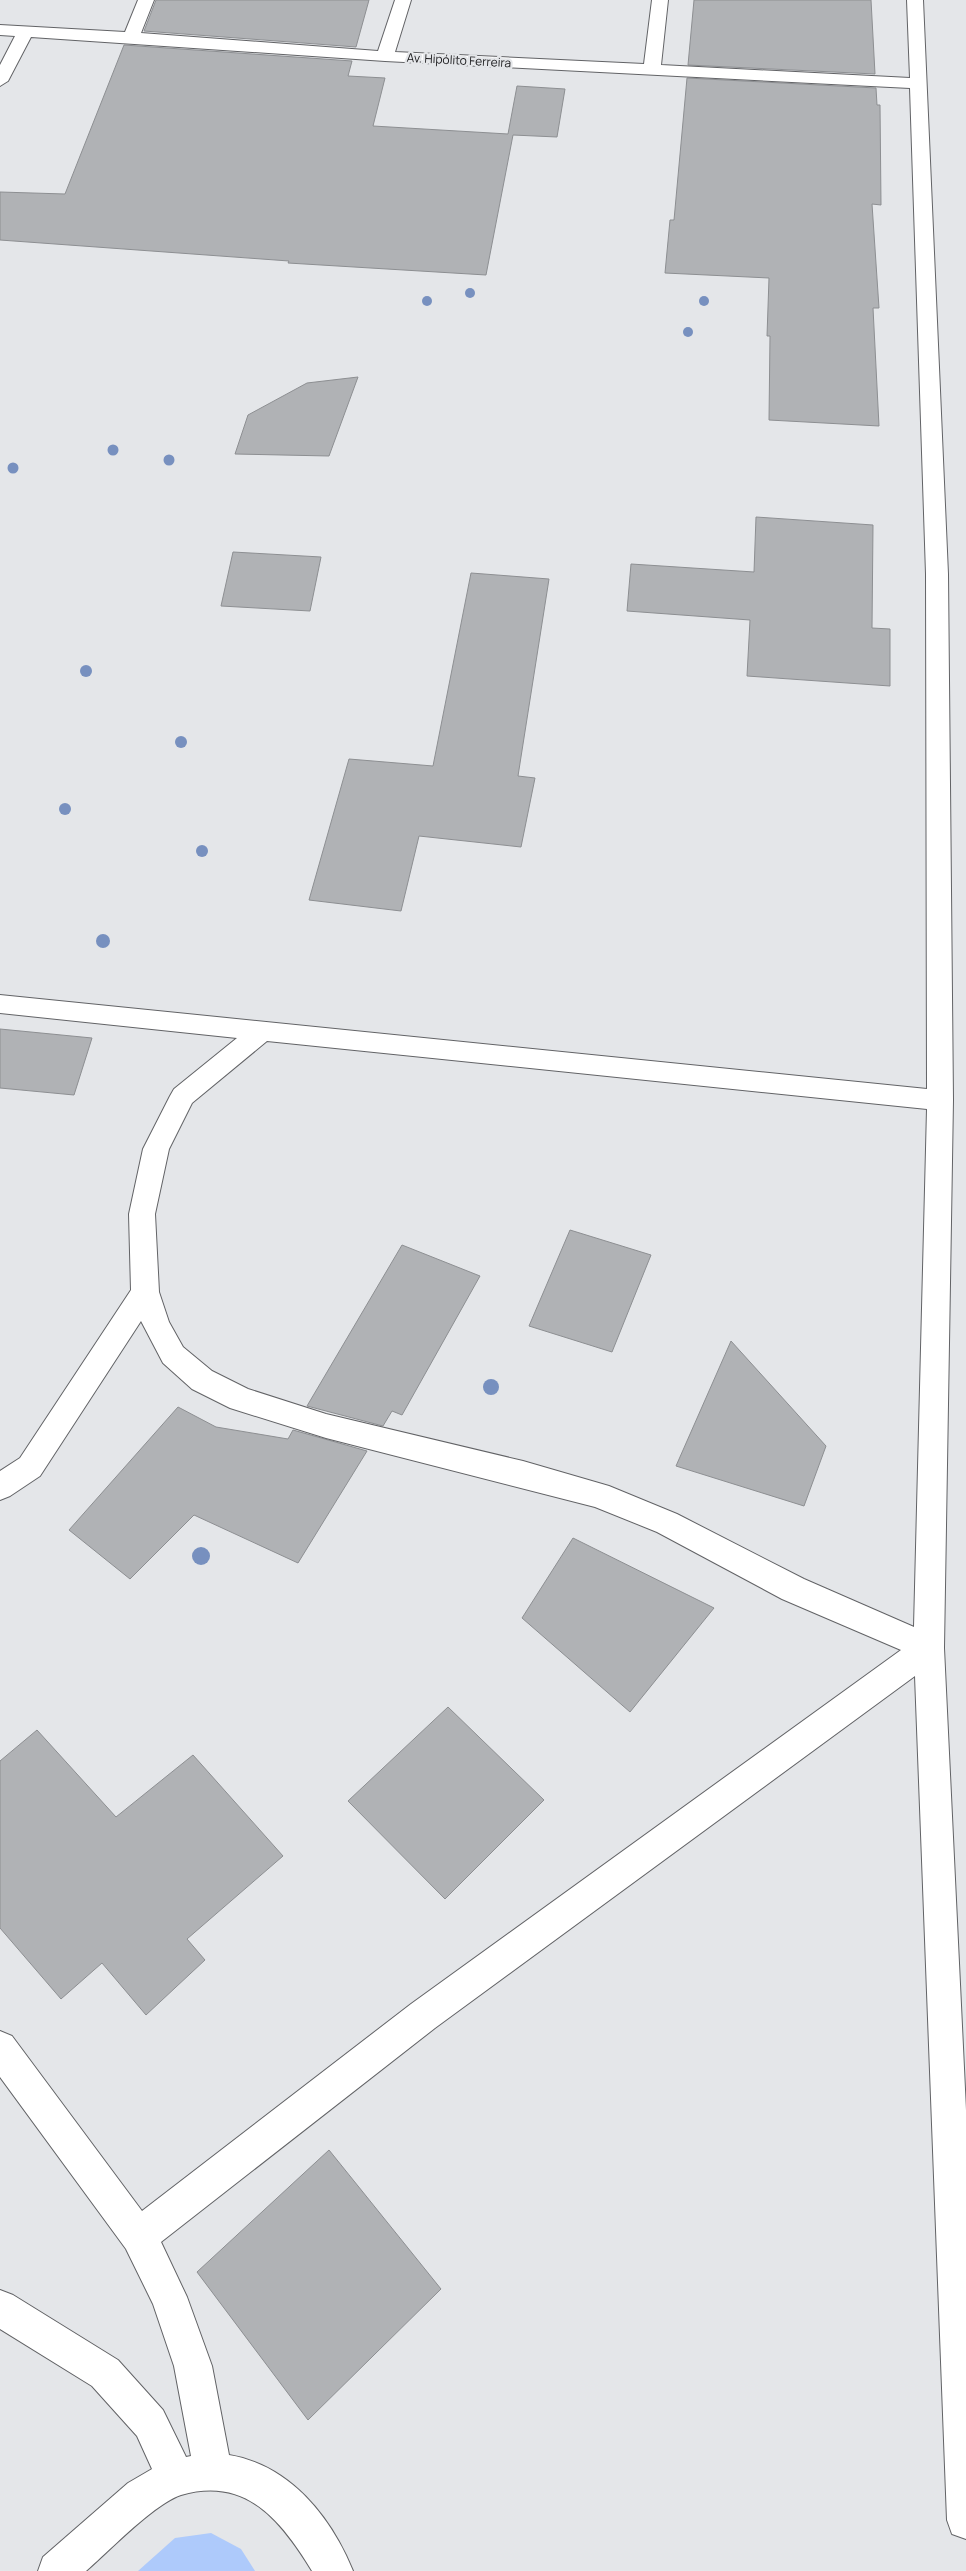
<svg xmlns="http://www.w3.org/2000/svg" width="966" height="2571" viewBox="0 0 966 2571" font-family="Manrope,sans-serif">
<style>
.green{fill:#aecafb}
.building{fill:#b0b2b5;stroke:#8d8f92}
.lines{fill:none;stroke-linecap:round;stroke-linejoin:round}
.minor-casing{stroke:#626366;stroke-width:2}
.minor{fill:#fff;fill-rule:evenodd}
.tree{fill:#7790bf}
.labels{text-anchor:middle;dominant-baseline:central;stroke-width:4.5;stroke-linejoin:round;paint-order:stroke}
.far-street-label{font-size:12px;fill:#171719;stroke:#e4e6e9}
</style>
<rect width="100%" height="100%" fill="#e4e6e9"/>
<polygon class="green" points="211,2533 241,2549 255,2571 138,2571 175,2538"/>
<g class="building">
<polygon points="156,0 369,0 356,47 144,31"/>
<polygon points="694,0 871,0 875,74 688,65"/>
<polygon points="124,45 352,61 348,76 385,78 373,126 508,134 517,86 565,89 557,137 513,135 486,275 288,263 289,261 0,240 0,192 65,194"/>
<polygon points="687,78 876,88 877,105 880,105 881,205 872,204 879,308 873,308 879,426 769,420 770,336 767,336 769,278 665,273 670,220 674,220"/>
<polygon points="358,377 329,456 235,454 248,415 307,383"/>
<polygon points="756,517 873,525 872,628 890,629 890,686 747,676 750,620 627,611 631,564 754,572"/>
<polygon points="233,552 321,557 310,611 221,606"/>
<polygon points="471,573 549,579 518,776 535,778 521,847 419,836 401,911 309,900 349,759 433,766"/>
<polygon points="0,1029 92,1038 74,1095 0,1088"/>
<polygon points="570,1230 651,1255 612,1352 529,1326"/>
<polygon points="402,1245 480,1276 402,1415 392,1411 383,1426 307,1406"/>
<polygon points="731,1341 826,1446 804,1506 676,1466"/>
<polygon points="178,1407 216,1427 288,1439 293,1430 367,1451 298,1563 194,1515 130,1579 69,1530"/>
<polygon points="573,1538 714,1608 630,1712 522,1618"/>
<polygon points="448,1707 544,1800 445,1899 348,1801"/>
<polygon points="37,1730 116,1817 193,1755 283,1856 187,1939 205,1960 146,2015 102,1963 61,1999 0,1928 0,1761"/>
<polygon points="329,2150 441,2289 308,2420 197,2272"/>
</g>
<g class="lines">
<defs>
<path id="minor" d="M138,0H154L141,33L378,51L395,0H411L395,52L644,64L652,0H668L661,65L910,78L907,0H923L948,574L953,1100L944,1648L966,2110V2539L952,2534L947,2520L915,1676L435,2028L161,2242L187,2297L212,2366L229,2455C290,2465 331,2517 353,2571H312C281,2520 246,2476 181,2495C154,2504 109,2551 86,2571H38L43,2557L128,2483L152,2469L137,2436L92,2386L0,2329V2290L13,2295L118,2360L163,2410L186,2457L191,2456L174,2366L153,2304L126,2249L0,2077V2031L12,2036L142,2211L411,2004L901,1650L782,1599L657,1532L595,1507L326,1438L230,1408L192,1389L163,1363L141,1321L40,1476L10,1496L0,1500V1471L20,1458L131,1290L129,1214L143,1149L170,1096L174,1089L237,1038L0,1013V995L927,1089L926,574L910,88L385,61L31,37L8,81L0,86V65L15,36L0,35V25L125,32ZM267,1041L927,1109L914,1627L804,1579L677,1514L609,1486L523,1461L326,1414L248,1389L212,1371L183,1347L169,1322L159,1292L155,1214L169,1149L192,1103Z"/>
</defs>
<use href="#minor" class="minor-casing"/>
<use href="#minor" class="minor"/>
</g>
<g class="tree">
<circle cx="470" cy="293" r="5"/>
<circle cx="427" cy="301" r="5"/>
<circle cx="704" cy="301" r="5"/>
<circle cx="688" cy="332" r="5"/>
<circle cx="113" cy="450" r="5.5"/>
<circle cx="169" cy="460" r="5.5"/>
<circle cx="13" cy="468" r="5.5"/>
<circle cx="86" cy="671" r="6"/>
<circle cx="181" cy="742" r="6"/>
<circle cx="65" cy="809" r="6"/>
<circle cx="202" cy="851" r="6"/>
<circle cx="103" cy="941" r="7"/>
<circle cx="491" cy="1387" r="8"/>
<circle cx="201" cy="1556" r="9"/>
</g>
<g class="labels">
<g class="far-street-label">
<text transform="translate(459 60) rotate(3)">Av. Hipólito Ferreira</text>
</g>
</g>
</svg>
